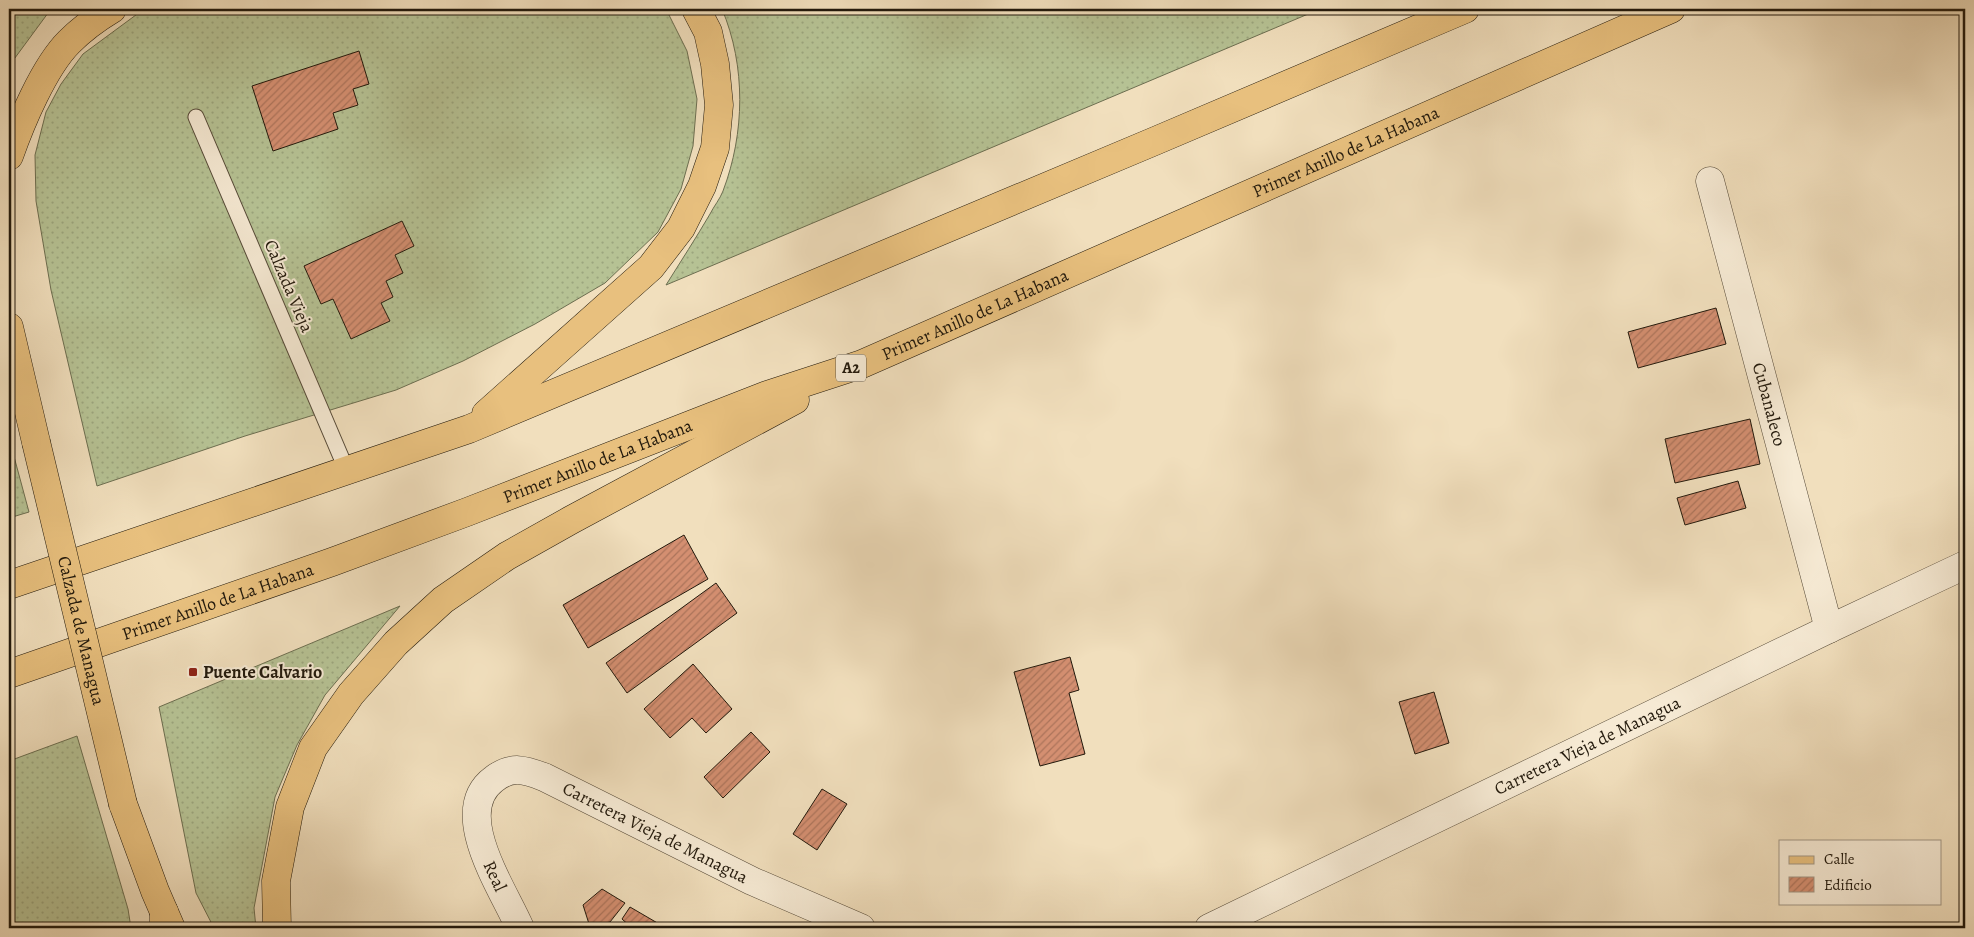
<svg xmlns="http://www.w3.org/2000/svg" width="1974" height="937" viewBox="0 0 1974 937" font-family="Alegreya,serif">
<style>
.grass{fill:url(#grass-dots);stroke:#6c6e50}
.building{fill:url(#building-hatch);stroke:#22190c}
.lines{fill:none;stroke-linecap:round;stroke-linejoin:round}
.service-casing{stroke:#564a38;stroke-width:17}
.minor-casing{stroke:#564a38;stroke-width:29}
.primary-casing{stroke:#22190c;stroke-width:29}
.motorway-casing{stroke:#22190c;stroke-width:29}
.service{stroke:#f6ead4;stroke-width:15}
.minor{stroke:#f6ead4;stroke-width:28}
.primary{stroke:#e8c07e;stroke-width:28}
.motorway{stroke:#e8c07e;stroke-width:28}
.primary-bridge-casing{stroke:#22190c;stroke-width:29;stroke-linecap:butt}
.primary-bridge{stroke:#e8c07e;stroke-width:28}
.poi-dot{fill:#8f2418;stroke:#f6ead4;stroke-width:2}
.labels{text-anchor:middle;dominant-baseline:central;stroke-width:4;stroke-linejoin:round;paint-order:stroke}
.shield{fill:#f6ead4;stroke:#625848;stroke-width:1}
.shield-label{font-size:16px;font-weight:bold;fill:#22190c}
.street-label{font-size:18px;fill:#22190c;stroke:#f6ead4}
.poi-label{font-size:18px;font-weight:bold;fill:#22190c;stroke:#f6ead4;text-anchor:start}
</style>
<defs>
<pattern id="grass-dots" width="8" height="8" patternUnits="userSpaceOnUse" patternTransform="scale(1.25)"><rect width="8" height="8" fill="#b6c294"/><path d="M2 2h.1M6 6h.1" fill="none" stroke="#9ca67e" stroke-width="1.8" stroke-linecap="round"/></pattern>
<pattern id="building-hatch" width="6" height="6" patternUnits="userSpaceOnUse" patternTransform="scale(1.25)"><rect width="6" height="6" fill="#d48f71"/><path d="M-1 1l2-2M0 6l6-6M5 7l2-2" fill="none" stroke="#ac745b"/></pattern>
</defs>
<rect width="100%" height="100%" fill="#f1dfbd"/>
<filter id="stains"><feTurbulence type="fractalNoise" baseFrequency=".004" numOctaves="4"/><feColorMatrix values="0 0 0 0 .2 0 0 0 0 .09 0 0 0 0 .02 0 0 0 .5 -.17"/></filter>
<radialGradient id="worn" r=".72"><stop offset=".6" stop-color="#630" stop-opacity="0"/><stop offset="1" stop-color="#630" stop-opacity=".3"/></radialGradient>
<g class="grass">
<polygon points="9,9 51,9 9,66"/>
<polygon points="144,9 666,9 687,51 697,99 693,146 681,189 658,232 605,283 535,324 463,361 396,390 245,436 97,486 51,290 36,201 35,155 46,112 61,84 83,54"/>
<path d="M722,9H1320L666,285C681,261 696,238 710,214C714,206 720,199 723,191C745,133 746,66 722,9Z"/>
<polygon points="9,438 29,512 9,518"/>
<polygon points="400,606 325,695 297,745 275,797 254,908 256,928 214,928 196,893 159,707"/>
<polygon points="77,736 128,909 131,928 9,928 9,761"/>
</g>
<g class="building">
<polygon points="359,51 369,84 353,89 358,105 333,113 338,129 273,151 252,86"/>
<polygon points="402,221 414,246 395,255 403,273 386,281 393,297 381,303 390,321 351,339 333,299 321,304 304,266"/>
<polygon points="1716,308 1726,344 1638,368 1628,332"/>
<polygon points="1750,419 1760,464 1675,483 1665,439"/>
<polygon points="1738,481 1746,508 1685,525 1677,498"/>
<polygon points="684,535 708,579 588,648 563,605"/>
<polygon points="716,583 737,613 627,693 606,663"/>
<polygon points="1070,657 1079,690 1069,693 1085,754 1040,766 1014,672"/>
<polygon points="693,664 732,709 706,733 692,718 670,738 644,709"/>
<polygon points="1434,692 1449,743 1415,754 1399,702"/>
<polygon points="751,732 770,752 723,798 704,777"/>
<polygon points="822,789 847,804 817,850 793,834"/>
<polygon points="602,889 625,903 610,922 590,927 583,905"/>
<polygon points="630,907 666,928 632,928 622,919"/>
</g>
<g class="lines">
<defs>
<polyline id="service" points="196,117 347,471"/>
<g id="minor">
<path id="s1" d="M1710,181L1829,629"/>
<path id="s2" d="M520,928C504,890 449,812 494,779C512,765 525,770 544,777L752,881L861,928"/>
<path id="s3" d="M1209,928L1829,629L1965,565"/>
</g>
<g id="primary">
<polyline points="9,327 36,442"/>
<polyline points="123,804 155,891 171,928"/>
</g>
<g id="motorway">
<path d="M9,156C21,122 44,67 69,42C82,29 97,18 112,9"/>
<polyline points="486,414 651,267 681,228 702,186 715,148 719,105 715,64 708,32 696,9"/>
<polyline points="9,585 469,429 1155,141 1465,9"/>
<path id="s4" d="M9,674L332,562L467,512L767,395L862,364L1671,9"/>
<polyline points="164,928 164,912"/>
<polyline points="277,928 276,881 290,807 313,748 351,694 396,643 443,600 507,556 571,520 795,400"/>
</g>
</defs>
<use href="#service" class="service-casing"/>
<use href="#minor" class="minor-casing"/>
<use href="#primary" class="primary-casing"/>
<use href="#motorway" class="motorway-casing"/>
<use href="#service" class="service"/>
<use href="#minor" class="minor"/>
<use href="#primary" class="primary"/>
<use href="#motorway" class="motorway"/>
<defs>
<g id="primary-bridge">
<path id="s5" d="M36,442L123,804"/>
</g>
</defs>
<use href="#primary-bridge" class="primary-bridge-casing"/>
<use href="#primary-bridge" class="primary-bridge"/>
</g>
<rect class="poi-dot" x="188" y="667" width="10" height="10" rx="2.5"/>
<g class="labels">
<rect class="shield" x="836" y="354.5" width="30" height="27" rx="4"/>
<g class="shield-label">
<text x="851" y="368">A2</text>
</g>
<g class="street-label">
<text stroke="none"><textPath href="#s4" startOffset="1436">Primer Anillo de La Habana</textPath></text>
<text transform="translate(289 286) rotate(67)">Calzada Vieja</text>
<text stroke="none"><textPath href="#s4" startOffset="1031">Primer Anillo de La Habana</textPath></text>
<text stroke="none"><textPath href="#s1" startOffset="231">Cubanaleco</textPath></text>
<text stroke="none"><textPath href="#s4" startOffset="626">Primer Anillo de La Habana</textPath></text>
<text stroke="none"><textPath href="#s4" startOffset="221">Primer Anillo de La Habana</textPath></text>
<text stroke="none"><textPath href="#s5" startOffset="194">Calzada de Managua</textPath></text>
<text stroke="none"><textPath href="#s3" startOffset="420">Carretera Vieja de Managua</textPath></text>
<text stroke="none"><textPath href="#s2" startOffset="341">Carretera Vieja de Managua</textPath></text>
<text transform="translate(495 876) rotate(65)">Real</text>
</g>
<g class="poi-label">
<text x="203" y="672">Puente Calvario</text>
</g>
</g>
<rect width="1974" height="937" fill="none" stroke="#f1dfbd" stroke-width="30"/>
<rect x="10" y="10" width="1954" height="917" fill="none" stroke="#22190c" stroke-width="2.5"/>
<rect x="15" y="15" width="1944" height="907" fill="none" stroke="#22190c"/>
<rect x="1779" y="840" width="162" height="65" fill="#f6ead4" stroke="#a19684"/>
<rect x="1789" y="856" width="25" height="8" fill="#e8c07e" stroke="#a19684"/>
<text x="1824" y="864" font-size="15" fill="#22190c">Calle</text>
<rect x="1789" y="877" width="25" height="15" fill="url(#building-hatch)" stroke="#a19684"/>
<text x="1824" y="890" font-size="15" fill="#22190c">Edificio</text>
<rect width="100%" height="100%" filter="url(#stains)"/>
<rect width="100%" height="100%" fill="url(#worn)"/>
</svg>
